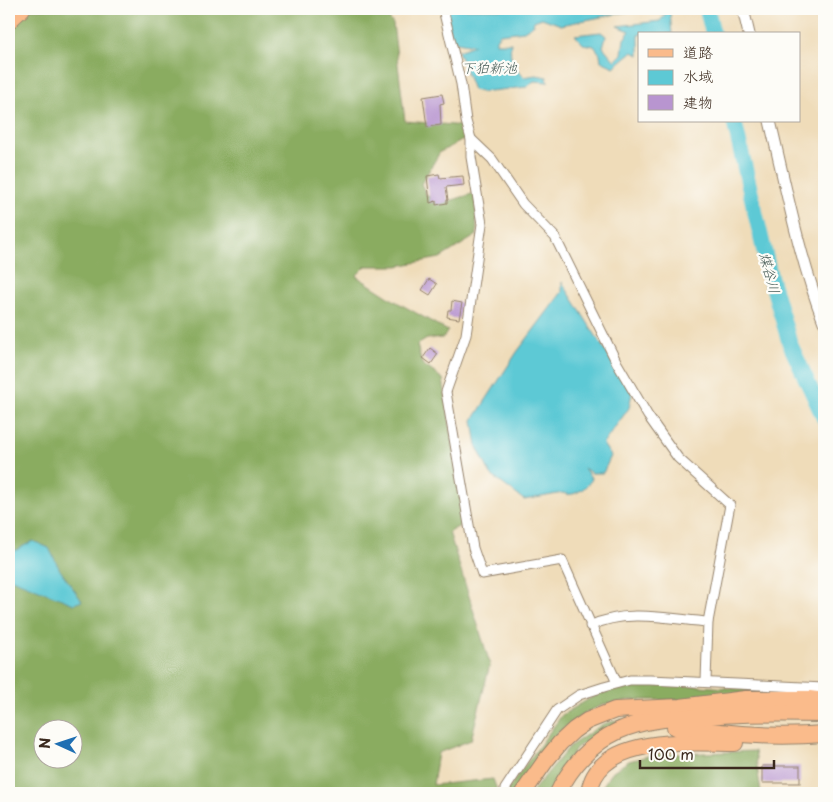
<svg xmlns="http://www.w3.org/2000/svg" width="833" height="802" viewBox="0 0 833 802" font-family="'Playpen Sans','Klee One',sans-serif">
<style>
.forest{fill:#8aac60;stroke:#626b3f;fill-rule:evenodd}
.water{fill:#5dc9d5;stroke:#4c7a7a}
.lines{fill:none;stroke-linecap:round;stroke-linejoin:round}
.river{stroke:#5dc9d5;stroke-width:16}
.building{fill:#b895d0}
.minor-casing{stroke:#95836c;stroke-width:11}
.tertiary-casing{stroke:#95836c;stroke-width:13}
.primary-casing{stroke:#95836c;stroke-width:16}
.motorway-casing{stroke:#95836c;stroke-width:18}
.minor{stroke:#fff;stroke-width:9}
.tertiary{stroke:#fff;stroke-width:11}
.primary{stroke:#fabb8b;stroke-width:14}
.motorway{stroke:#fabb8b;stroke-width:16}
.labels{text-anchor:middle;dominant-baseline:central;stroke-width:4.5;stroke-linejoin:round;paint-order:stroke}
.water-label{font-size:14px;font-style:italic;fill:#455a55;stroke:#fdfcf7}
</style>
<rect width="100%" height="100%" fill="#fdfcf7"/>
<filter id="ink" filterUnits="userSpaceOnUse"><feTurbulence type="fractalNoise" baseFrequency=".02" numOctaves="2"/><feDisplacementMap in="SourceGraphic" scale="10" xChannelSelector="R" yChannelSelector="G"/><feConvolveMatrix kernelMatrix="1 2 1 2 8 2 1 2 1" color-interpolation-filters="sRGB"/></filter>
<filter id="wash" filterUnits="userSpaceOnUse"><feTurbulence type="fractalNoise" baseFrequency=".0096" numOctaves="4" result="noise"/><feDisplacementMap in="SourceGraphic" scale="20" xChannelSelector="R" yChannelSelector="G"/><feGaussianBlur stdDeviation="1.12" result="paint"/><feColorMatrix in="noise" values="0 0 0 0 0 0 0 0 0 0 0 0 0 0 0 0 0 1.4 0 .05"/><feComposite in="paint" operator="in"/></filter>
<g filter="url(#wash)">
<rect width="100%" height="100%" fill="#efdcb9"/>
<g class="forest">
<path d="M31,9H382L393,24L405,121L464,126L469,137L440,152L421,184L427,196L443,203L475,193L477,235L440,258L397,266H366L356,276L395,301L448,331L443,338L427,339L417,345L422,364L443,379L465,523L449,532L490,664L471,740L438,753L433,785L493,779L498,793H9V29ZM42,730H72V760H42Z"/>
<polygon points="649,682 766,691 680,700 632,700 603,705 585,713 559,732 512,793 508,793 508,789 562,715 599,693 627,684"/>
<polygon points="623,719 576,748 549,793 531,793 570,746 603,724"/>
<polygon points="755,751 761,793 601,793 604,784 613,771 629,761 652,755"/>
</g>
<g class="water">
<path d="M445,9H677L670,12L672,34H639V55L632,52L614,67L601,61L600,54L594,46L583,44L575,35L601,32L606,36L603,47L615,61L622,54L624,39L630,31L617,26L660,21L666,14L636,10L561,25L542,18L534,21L533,25L524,31L500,34L496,39V43H511C509,59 513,66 524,77L536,75L547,77L548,82L534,81L527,87L481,92L473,90L458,51L474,45L457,42L451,38Z"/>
<path d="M562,282L632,393L629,408L603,444L611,456L603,473H591L584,468L592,479C586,488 574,498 563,493L524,500L491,475L477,447L473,420L517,352L562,292Z"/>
<polygon points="33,541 49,548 60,570 82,601 74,604 9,578 9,554"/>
</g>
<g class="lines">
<g class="river">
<polyline points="707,9 713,34"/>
<polyline points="734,121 770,276 790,344 824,418"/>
</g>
</g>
<g id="blocks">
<g class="building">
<polygon points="442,94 444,103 440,104 441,125 427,127 423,97"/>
<polygon points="439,174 440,178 463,176 464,185 446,187 448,200 447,200 447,203 436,205 436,201 430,203 427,176"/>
<polygon points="429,279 437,284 430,295 422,290"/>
<polygon points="452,301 462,303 459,319 447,317 448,310 451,310"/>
<polygon points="430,348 438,354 431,364 423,358"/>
<rect x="762" y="766" width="38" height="17"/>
</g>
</g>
</g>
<g filter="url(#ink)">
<use href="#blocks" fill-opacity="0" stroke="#95836c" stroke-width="1"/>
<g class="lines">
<defs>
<g id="minor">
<polyline points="443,9 461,84 466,121 471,139 471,157 482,224 466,335 446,392 473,548 482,574 562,560 617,683"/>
<polyline points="471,139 492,159 523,204 555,237 617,363 648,416 678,458 730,505 708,622 706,681"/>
<path d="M590,626C626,608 670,619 708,622"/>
<polyline points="505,793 505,789 557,710 579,695 604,687 630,680 650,680 824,688"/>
</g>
<g id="tertiary">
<polyline points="743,9 749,34"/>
<path d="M770,121C786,188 799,257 824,322"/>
</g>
<polyline id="primary" points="9,22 23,9"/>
<g id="motorway">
<path d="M675,727C691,726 705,731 720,732C754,736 790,737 824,734"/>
<polyline points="523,793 546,760 560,743 574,730 587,721 615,710 680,707 746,699 809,699 824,701"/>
<path d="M558,793C570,767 592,743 618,731C642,720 668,718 694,717C737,713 781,713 824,714"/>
<path d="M589,793C597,734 691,743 735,743"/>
</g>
</defs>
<use href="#minor" class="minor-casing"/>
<use href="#tertiary" class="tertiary-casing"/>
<use href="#primary" class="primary-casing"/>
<use href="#motorway" class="motorway-casing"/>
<use href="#minor" class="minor"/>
<use href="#tertiary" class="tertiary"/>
<use href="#primary" class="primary"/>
<use href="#motorway" class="motorway"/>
</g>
</g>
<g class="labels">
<g class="water-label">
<text x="489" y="67">下狛新池</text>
<text transform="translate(770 273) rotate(75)">煤谷川</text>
</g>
</g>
<rect width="833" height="802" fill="none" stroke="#fdfcf7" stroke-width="30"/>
<rect x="638" y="32" width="162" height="90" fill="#fdfcf7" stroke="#afa8a0"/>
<rect x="648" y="49" width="25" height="8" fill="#fabb8b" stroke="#afa8a0"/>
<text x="683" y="58" font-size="15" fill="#3b2a1e">道路</text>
<rect x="648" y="70" width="25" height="15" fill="#5dc9d5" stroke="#afa8a0"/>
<text x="683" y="82" font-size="15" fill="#3b2a1e">水域</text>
<rect x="648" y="95" width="25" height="15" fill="#b895d0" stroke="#afa8a0"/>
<text x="683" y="108" font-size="15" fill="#3b2a1e">建物</text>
<g transform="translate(58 744) rotate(273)"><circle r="24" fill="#fdfcf7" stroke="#afa8a0"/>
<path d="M0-4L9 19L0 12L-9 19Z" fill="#1f6fb2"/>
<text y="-8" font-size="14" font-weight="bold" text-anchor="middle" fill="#3b2a1e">N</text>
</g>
<path d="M640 760v8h134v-8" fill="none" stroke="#3b2a1e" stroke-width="2.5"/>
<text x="648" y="760" font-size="15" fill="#3b2a1e" stroke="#fdfcf7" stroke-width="4" paint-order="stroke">100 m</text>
</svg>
